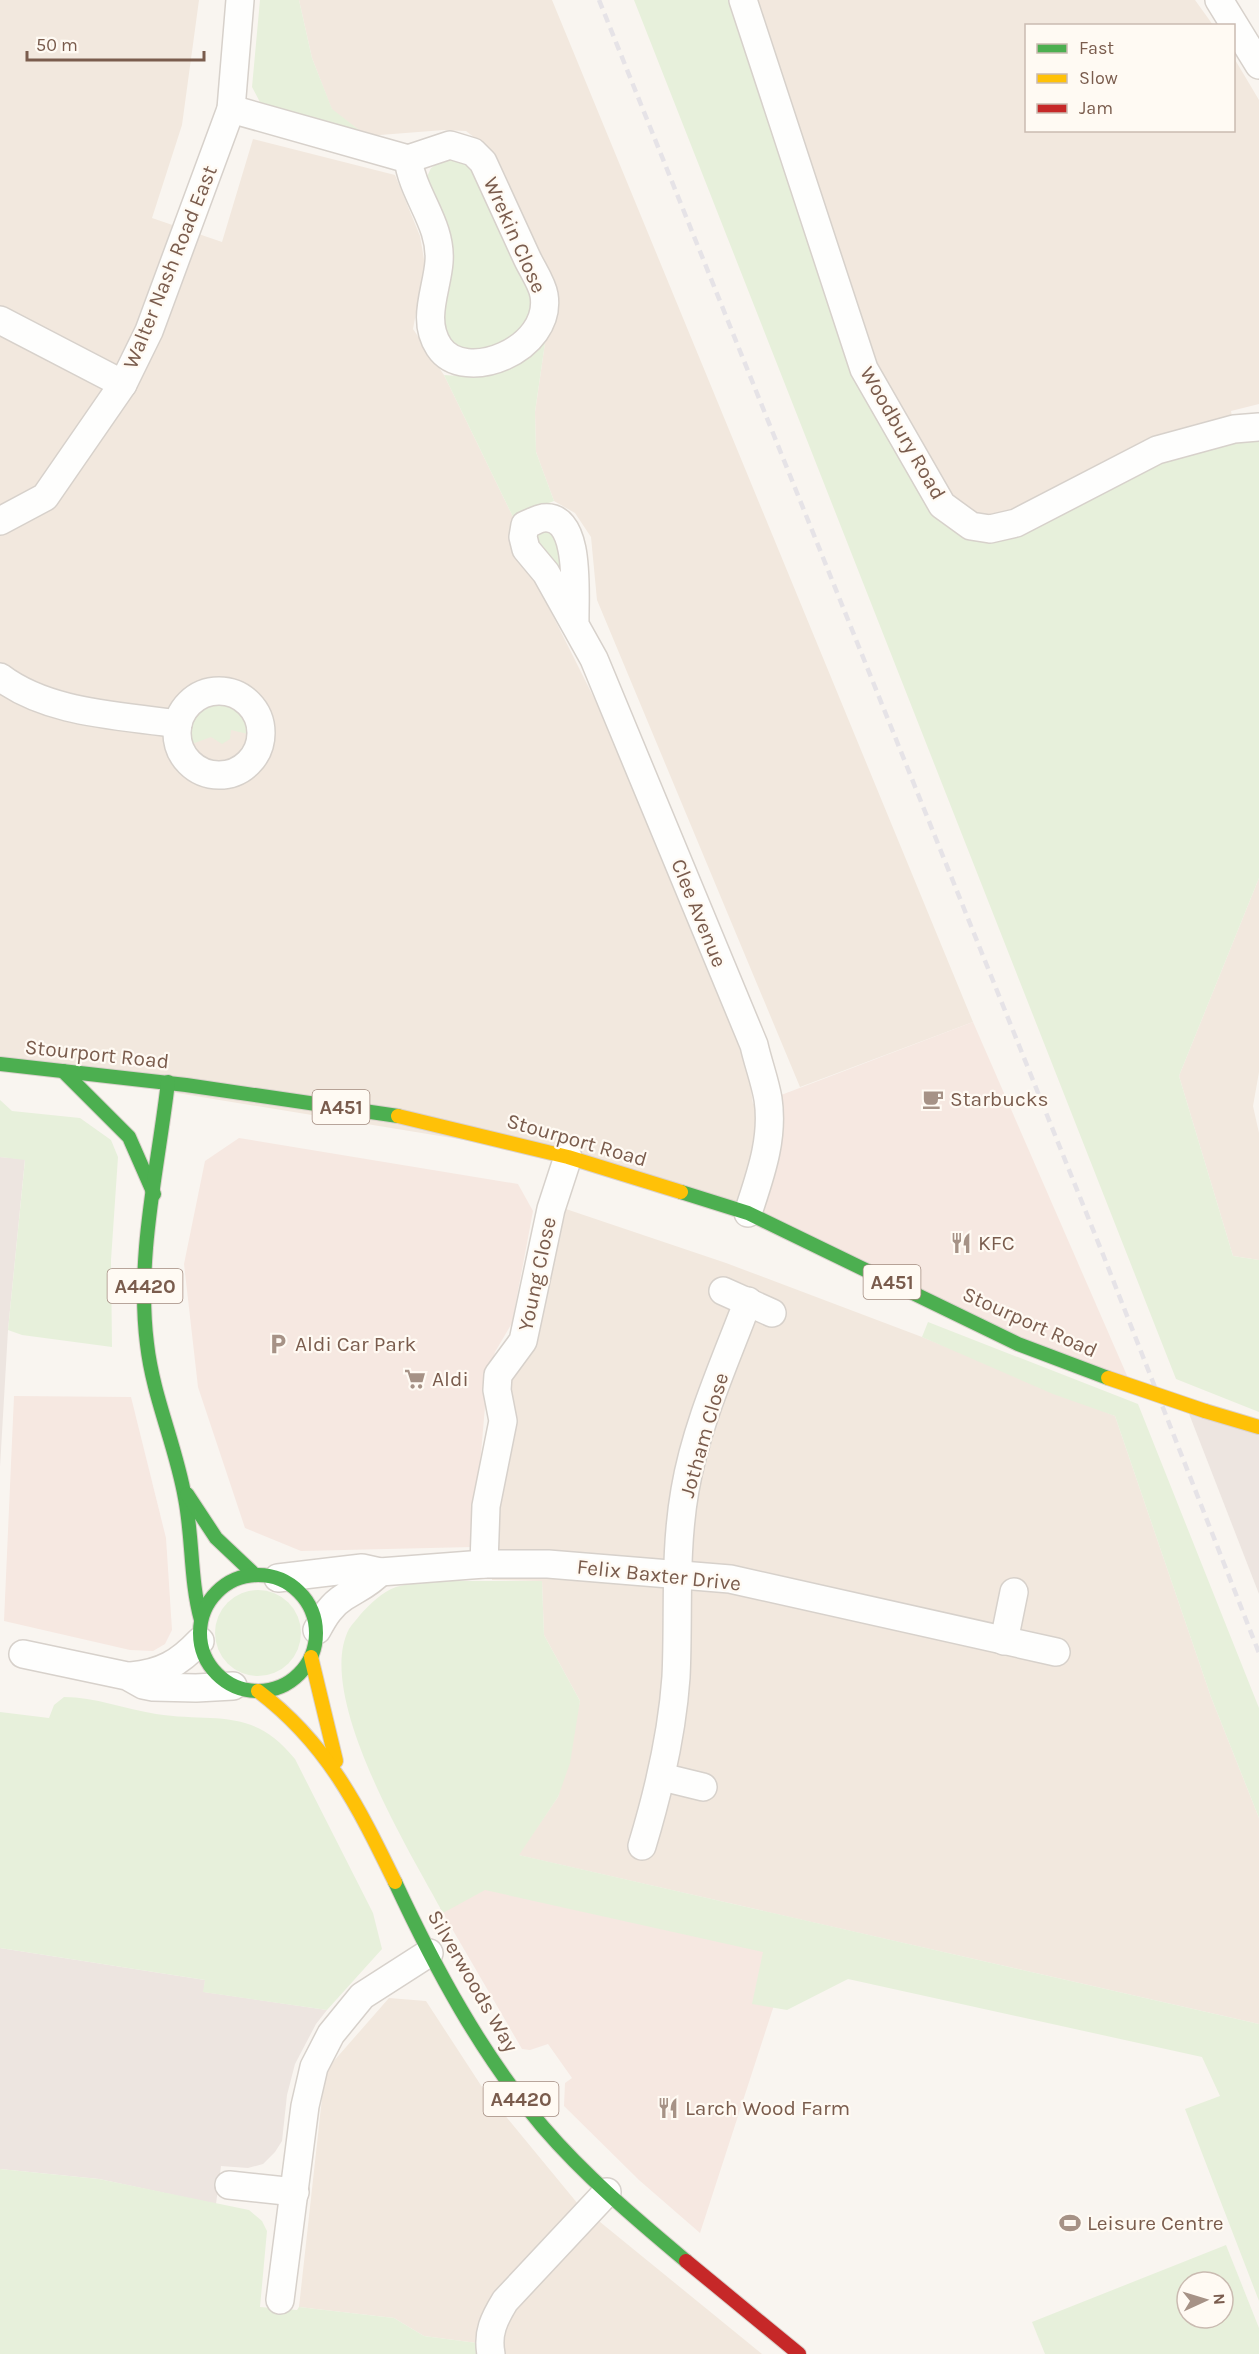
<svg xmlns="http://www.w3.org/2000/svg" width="1259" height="2354" viewBox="0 0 1259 2354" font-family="Karla,sans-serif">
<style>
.residential{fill:#f2e8de}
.commercial{fill:#f6e8e1}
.industrial{fill:#ede5e0}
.green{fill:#e7f0db;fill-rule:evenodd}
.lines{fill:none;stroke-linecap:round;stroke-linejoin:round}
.street-casing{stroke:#d7d1cb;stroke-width:30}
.fast-casing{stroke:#dad1cc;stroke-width:16}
.slow-casing{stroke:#dad1cc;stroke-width:16}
.jam-casing{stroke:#dad1cc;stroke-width:16}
.street{stroke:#fefefd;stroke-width:27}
.fast{stroke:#4caf50;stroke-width:14}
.slow{stroke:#ffc107;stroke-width:14}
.jam{stroke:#c62828;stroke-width:14}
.rail{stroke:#e6e3e7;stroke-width:4.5;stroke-dasharray:9 6;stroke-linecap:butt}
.slow-bridge-casing{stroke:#dad1cc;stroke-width:16;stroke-linecap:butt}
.slow-bridge{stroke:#ffc107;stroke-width:14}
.labels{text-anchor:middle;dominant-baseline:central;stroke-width:4.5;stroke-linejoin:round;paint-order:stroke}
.shield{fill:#fffaf3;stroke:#a28b7f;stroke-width:1.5}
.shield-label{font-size:20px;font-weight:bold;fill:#7a5c4d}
.street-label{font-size:21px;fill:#7a5c4d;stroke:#fffaf3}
.poi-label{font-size:21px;fill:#7a5c4d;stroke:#fffaf3;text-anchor:start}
</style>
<rect width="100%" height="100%" fill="#f9f5f0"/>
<g class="residential">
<polygon points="0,0 199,0 182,125 152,218 222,242 253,139 395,175 420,236 425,265 413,329 444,375 513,517 512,554 535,580 605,720 748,1067 753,1104 768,1100 748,1213 568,1157 0,1064"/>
<polygon points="299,0 552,0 973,1022 800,1087 597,600 591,537 575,513 554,501 536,452 535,412 545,343 559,310 492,151 466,131 444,130 367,136 332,110 312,58"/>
<polygon points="743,0 1195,0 1213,25 1026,26 1026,130 1234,130 1234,58 1259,100 1259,404 1231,411 1234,429 1016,523 971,526 864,369"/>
<polygon points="1259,878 1259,1072 1253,1106 1259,1133 1259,1260 1233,1256 1179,1076"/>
<polygon points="560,1207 726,1263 922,1337 1115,1416 1211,1697 1259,1818 1259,2024 518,1855 558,1797 580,1701 544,1635 542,1581 492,1580 492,1469 497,1390"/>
<polygon points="389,1998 426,2001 484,2090 578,2204 762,2354 479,2354 477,2343 424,2336 394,2318 299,2307 325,2071"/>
</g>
<g class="commercial">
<polygon points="973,1022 1132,1387 748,1213 768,1100"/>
<polygon points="239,1138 518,1184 533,1211 512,1323 495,1352 486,1395 473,1547 301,1551 245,1528 198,1387 184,1264 205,1161"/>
<polygon points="14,1396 131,1397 166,1538 172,1630 165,1644 153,1651 130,1650 4,1621"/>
<polygon points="477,1886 790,1956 700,2233 639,2180 564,2106 565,2083 572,2078 548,2044 530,2050 522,2049 440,1908"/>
</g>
<g class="industrial">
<polygon points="0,1157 25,1159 8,1330 0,1467"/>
<polygon points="1186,1406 1259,1427 1259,1594"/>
<polygon points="0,1948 205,1980 204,1992 327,2010 316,2024 295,2064 287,2095 282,2141 275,2152 263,2164 248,2168 221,2166 216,2204 99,2179 0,2169"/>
</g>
<g class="green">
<polygon points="260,0 299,0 312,58 332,109 367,136 262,106 252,87"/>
<polygon points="634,0 743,0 864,369 942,505 990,529 1157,450 1259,427 1259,878 1179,1076 1233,1256 1259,1260 1259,1412 1176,1379"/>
<polygon points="446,158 462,158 475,167 535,300 524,337 494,348 468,351 448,340 438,319 426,179 431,168"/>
<path d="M545,343L535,412L536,452L554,501L513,517L444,375C488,379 509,366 545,343Z"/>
<path d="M545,528L559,538L564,574C546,569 540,552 535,535Z"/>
<path d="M214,699C235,700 248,709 254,730L248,734L231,730L230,739L222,744L211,737L192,744L186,742C184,720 193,706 214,699Z"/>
<polygon points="0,1100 12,1111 80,1118 111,1140 118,1157 111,1260 112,1347 22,1335 8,1330 25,1160 0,1157"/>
<polygon points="928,1322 1138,1404 1259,1708 1259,1818 1211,1697 1115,1416 1053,1394 922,1337"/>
<path d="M451,1581H542L544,1635L580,1701L570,1763L558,1797L519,1855L1259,2024V2301L1185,2109L1220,2096L1202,2057L848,1979L787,2010L752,2004L763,1952L485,1890L443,1913C410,1852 314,1696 349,1629C352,1624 357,1619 360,1615C369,1605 383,1591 396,1587C412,1582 434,1583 451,1581Z"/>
<circle cx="258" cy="1633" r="43"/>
<path d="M64,1697C95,1697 125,1709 156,1714C215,1723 252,1706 295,1759L373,1913L382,1949L327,2010L203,1992L205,1980L0,1948V1712L49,1718L54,1705Z"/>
<polygon points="0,2169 99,2179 249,2210 262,2221 267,2231 260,2307 297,2310 299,2307 394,2318 424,2336 477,2343 479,2354 0,2354"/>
<path d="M1226,2245L1259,2328V2354H1045L1032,2322ZM1187,2282H1223V2318H1187Z"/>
</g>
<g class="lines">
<defs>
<g id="street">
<polyline points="743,0 864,369 942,505 971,526 990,529 1016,523 1157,450 1234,429 1259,427"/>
<polyline points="1219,0 1259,65"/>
<path d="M231,109L408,159L450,145L473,152L483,162C498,194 512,226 527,258C532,269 542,283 544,295C553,350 464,385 439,347C421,320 437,290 439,262C442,224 413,196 408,159"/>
<polyline points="0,320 123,384"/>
<polyline points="0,521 45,497 123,384 149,331 231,109 240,0"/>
<path d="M575,624C574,599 583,513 543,518C537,519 531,523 525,525L523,537L526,549L546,573L594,659L754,1045C758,1063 765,1081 768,1099C774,1139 760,1176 748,1213"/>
<path d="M0,677C49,714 119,715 178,724"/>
<circle cx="219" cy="733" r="42"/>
<polyline points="723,1291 772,1313"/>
<polyline points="484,1564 486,1506 503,1421 497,1390 498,1375 523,1341 551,1209 568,1157"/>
<polyline points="380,1572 484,1564 548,1564 730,1579 1056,1652"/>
<path d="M278,1578L362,1568L380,1572C369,1584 358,1588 344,1597C331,1605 324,1617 317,1630"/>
<polyline points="1004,1641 1014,1592"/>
<polyline points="23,1654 127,1676 143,1685 153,1687 196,1688 233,1686"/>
<path d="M131,1676C162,1673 179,1663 200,1641"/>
<polyline points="662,1777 703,1787"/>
<path d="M642,1846C659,1790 672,1735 676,1677C679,1615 674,1552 685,1490C696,1425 725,1362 748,1301"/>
<polyline points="229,2185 295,2192"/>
<polyline points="280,2300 305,2106 314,2067 331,2034 362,1996 429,1953"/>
<path d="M491,2354C487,2333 494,2319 505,2301L607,2192"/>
</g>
<g id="fast">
<polyline points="0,1064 186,1085 398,1116"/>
<polyline points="63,1071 129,1137 154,1194"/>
<path d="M168,1082C158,1168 136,1257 147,1344C153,1397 176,1446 185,1498C193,1539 190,1580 201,1620"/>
<polyline points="681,1192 748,1213 1018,1344 1108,1378"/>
<polyline points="187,1494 216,1538 254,1574"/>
<circle cx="258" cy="1633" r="58"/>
<path d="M395,1882C435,1968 481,2054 543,2127C585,2176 636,2219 686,2261"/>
</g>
<g id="slow">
<polyline points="398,1116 568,1157 681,1192"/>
<polyline points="1205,1411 1259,1427"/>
<polyline points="311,1657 336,1761"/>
<path d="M258,1691C327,1743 358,1806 395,1882"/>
</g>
<polyline id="jam" points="686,2261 799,2354"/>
</defs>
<use href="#street" class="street-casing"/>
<use href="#fast" class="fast-casing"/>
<use href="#slow" class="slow-casing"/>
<use href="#jam" class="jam-casing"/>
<use href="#street" class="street"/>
<use href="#fast" class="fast"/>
<use href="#slow" class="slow"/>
<use href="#jam" class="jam"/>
<polyline class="rail" points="599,0 1104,1257 1259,1653"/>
<defs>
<polyline id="slow-bridge" points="1108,1378 1205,1411"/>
</defs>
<use href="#slow-bridge" class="slow-bridge-casing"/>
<use href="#slow-bridge" class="slow-bridge"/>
</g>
<defs>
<symbol id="cafe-bare" viewBox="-9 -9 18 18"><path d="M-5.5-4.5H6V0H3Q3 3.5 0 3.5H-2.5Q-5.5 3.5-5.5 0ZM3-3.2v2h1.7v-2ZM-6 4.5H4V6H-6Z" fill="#a69286" stroke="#fffaf3" stroke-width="2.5" paint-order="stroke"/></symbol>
<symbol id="restaurant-bare" viewBox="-9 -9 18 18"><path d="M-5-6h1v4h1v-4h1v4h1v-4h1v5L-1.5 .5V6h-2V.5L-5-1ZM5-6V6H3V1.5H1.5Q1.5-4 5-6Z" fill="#a69286" stroke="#fffaf3" stroke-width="2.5" paint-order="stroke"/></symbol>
<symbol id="parking-bare" viewBox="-9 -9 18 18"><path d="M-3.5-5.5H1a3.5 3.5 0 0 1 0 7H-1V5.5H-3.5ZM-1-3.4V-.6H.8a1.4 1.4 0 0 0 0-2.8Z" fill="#a69286" stroke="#fffaf3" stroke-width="2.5" paint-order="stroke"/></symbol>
<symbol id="supermarket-bare" viewBox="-9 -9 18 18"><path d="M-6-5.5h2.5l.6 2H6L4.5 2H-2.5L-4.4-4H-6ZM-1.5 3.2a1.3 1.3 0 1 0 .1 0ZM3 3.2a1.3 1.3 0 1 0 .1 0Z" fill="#a69286" stroke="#fffaf3" stroke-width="2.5" paint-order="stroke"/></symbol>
<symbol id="stadium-bare" viewBox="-9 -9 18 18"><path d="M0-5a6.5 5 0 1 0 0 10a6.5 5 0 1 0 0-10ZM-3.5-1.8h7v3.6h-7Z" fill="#a69286" stroke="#fffaf3" stroke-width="2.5" paint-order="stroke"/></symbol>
</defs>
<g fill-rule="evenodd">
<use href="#cafe-bare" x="918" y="1084" width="30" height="30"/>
<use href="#restaurant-bare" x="946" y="1228" width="30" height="30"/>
<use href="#parking-bare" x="263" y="1329" width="30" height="30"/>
<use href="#supermarket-bare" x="400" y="1364" width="30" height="30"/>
<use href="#restaurant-bare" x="653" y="2093" width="30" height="30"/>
<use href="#stadium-bare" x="1055" y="2208" width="30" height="30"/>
</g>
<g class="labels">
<g class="shield">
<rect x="312.5" y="1090" width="57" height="34" rx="4.5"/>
<rect x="863.5" y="1265" width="57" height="34" rx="4.5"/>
<rect x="107.5" y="1269" width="75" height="34" rx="4.5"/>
<rect x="483.5" y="2082" width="75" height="34" rx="4.5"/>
</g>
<g class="shield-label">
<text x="341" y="1107">A451</text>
<text x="892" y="1282">A451</text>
<text x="145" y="1286">A4420</text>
<text x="521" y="2099">A4420</text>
</g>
<g class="street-label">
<text transform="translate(515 235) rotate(66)">Wrekin Close</text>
<text transform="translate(170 267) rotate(-68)">Walter Nash Road East</text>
<text transform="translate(903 433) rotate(60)">Woodbury Road</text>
<text transform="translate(699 913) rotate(68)">Clee Avenue</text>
<text transform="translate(97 1054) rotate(6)">Stourport Road</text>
<text transform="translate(577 1140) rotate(16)">Stourport Road</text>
<text transform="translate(537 1274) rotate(-78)">Young Close</text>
<text transform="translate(1030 1322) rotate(24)">Stourport Road</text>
<text transform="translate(704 1435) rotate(-74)">Jotham Close</text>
<text transform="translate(659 1575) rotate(6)">Felix Baxter Drive</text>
<text transform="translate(473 1981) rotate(60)">Silverwoods Way</text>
</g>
<g class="poi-label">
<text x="950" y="1099">Starbucks</text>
<text x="978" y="1243">KFC</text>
<text x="295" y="1344">Aldi Car Park</text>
<text x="432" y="1379">Aldi</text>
<text x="685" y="2108">Larch Wood Farm</text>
<text x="1087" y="2223">Leisure Centre</text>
</g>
</g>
<rect x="1025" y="24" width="210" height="108" fill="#fffaf3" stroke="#cabbb1" stroke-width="1.5"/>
<rect x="1037" y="44" width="30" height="9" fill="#4caf50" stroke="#cabbb1" stroke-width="1.5"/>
<text x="1079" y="54" font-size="18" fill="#7a5c4d">Fast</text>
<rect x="1037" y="74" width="30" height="9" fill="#ffc107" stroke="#cabbb1" stroke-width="1.5"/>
<text x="1079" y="84" font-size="18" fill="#7a5c4d">Slow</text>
<rect x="1037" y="104" width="30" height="9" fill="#c62828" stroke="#cabbb1" stroke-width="1.5"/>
<text x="1079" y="114" font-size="18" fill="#7a5c4d">Jam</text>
<g transform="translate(1205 2300) rotate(86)"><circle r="28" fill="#fffaf3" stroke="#cabbb1" stroke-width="1.5"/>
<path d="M0-4.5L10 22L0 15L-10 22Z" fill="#a69286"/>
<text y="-9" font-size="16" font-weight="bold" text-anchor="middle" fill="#7a5c4d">N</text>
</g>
<path d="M27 51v9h177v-9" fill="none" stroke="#7a5c4d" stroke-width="3"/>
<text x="36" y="51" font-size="18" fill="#7a5c4d" stroke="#fffaf3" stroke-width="4.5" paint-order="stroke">50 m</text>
</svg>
